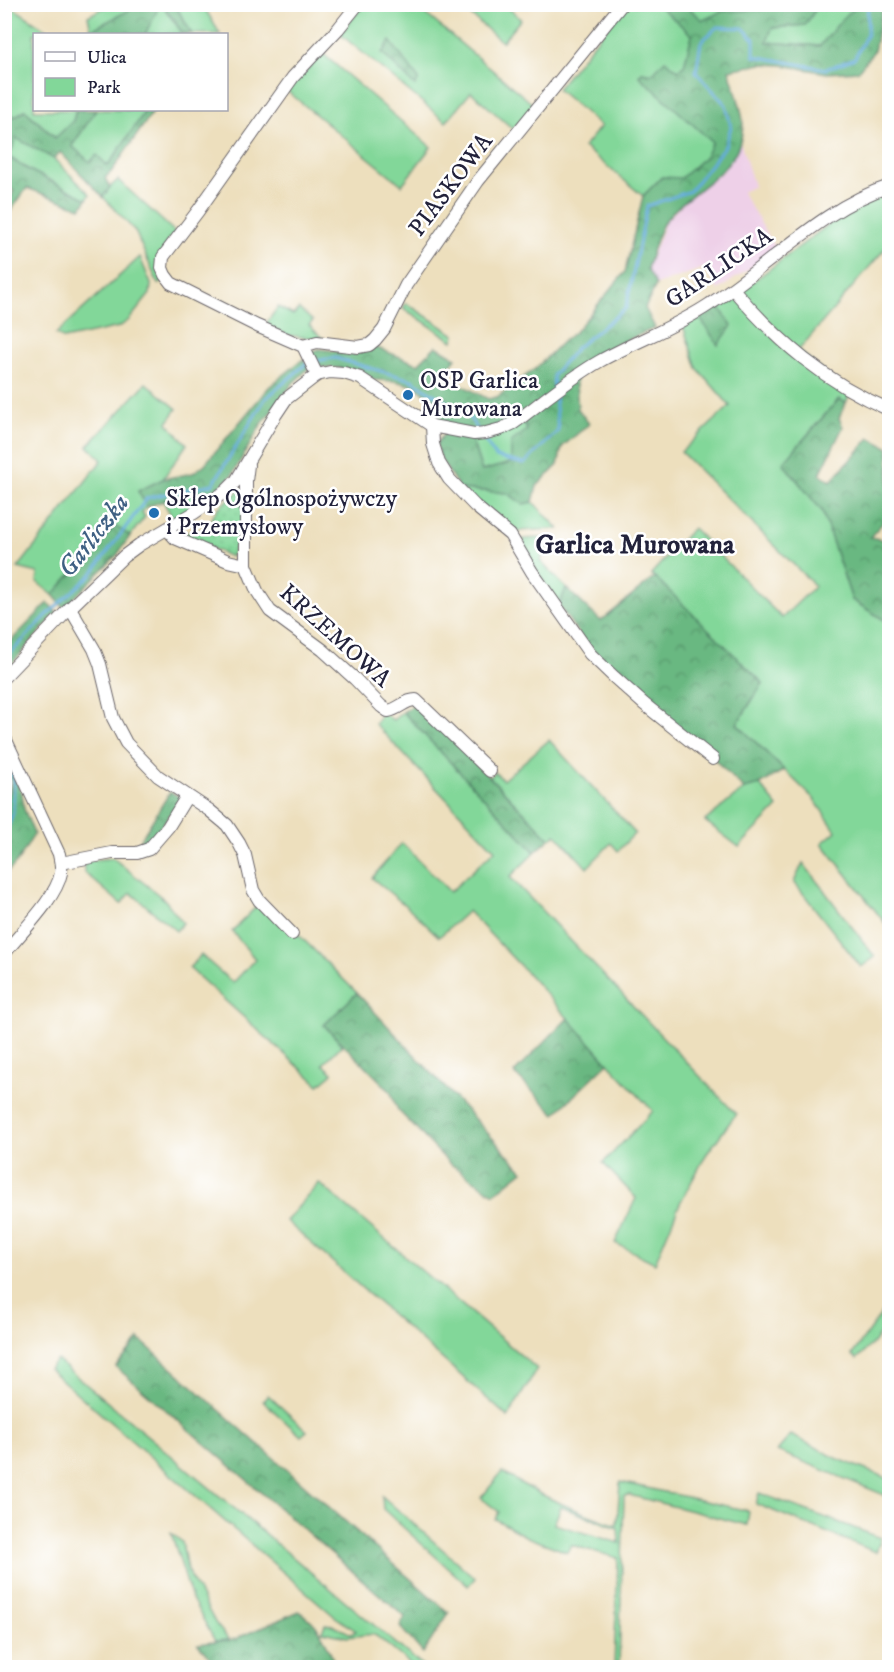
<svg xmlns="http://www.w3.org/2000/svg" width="894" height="1672" viewBox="0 0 894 1672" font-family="'IM FELL DW Pica',serif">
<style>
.built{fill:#eed0e8}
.green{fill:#82d799;stroke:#527c6a;stroke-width:1.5;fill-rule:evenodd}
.forest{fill:url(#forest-crowns);stroke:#466d5e;stroke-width:1.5;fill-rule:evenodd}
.park{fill:url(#park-dots);stroke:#527c6a;stroke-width:1.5}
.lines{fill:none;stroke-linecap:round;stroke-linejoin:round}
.stream{stroke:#63acda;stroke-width:3}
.minor-casing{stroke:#696468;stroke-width:14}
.minor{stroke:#fff;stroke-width:12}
.poi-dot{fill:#1f6fb2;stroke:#fff;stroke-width:2}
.labels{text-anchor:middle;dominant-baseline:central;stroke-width:5;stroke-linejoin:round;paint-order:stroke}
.street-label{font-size:24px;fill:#22223b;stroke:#fff}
.poi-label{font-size:24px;fill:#22223b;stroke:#fff;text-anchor:start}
.water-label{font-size:26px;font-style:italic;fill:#3f6083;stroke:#fff}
.quarter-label{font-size:27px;font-weight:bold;fill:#22223b;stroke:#fff}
</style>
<defs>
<pattern id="forest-crowns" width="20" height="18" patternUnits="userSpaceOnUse" patternTransform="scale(1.5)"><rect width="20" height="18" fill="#69b881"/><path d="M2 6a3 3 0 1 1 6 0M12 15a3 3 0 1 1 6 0" fill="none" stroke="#56956b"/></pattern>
<pattern id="park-dots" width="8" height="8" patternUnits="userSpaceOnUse" patternTransform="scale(1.5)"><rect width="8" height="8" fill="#82d799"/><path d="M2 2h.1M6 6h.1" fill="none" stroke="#70b885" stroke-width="1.8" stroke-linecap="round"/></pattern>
</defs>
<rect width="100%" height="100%" fill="#fff"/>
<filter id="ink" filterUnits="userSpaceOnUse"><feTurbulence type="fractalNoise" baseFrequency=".0167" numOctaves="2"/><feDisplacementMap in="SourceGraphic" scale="12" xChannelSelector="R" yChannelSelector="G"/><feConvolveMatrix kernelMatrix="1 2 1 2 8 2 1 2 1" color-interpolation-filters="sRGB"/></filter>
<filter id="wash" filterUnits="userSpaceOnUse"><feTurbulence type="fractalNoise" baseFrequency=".008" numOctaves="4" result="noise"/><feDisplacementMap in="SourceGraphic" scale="24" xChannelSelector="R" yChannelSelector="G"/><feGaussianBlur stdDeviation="1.35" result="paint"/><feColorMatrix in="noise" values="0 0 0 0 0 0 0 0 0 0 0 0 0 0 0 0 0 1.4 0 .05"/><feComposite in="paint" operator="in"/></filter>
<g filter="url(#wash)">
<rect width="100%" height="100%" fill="#eddfbd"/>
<polygon class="built" points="740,141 754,186 742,192 777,250 718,290 704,268 656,285 647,269 665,222 688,198 723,171"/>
<g class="green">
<polygon points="160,4 162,5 183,34 145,34"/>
<polygon points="4,5 9,5 53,34 34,34 34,110 76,110 73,121 56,138 25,110 14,117 5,109"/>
<polygon points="109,5 141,5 91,30 88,16"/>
<polygon points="175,5 203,5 220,34 192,34"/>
<polygon points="363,5 415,5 535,106 513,129 471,92 446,122 340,34"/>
<polygon points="459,5 505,5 521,19 502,42"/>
<path d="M625,5H658L692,35L684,66C673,74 655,75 642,72L639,76L713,142L705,157L681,179L662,177L643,196L584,147L601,126L557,89Z"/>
<polygon points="685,5 777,5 761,10 723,11 703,21"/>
<polygon points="814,5 853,5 854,9 844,17 820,46 766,42 772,28 805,25 816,9"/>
<polygon points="322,53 431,147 402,185 287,91"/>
<polygon points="96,110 146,110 108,166 90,163 72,146"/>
<polygon points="16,137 54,159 90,194 87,199 29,170 9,157"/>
<polygon points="118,180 175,232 162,251 166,281 158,284 135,231 103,197 110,187"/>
<polygon points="889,193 889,244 798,351 739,292 840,216 870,199"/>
<polygon points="140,257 151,284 150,294 129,320 119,327 64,339 56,334"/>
<polygon points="734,296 850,394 846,403 838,400 783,463 822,511 852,600 889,623 890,659 888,661 890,662 889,928 822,843 836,831 814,799 737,724 763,683 651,574 693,528 782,618 815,586 681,452 730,406 697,368 683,326 700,318 718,344 718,305"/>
<polygon points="406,303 455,335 453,341 403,308"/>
<polygon points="278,307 293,315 299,309 313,321 309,325 324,340 287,335 265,325"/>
<polygon points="146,383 177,409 167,423 187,444 163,479 138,491 147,507 142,512 145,517 130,536 115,526 53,595 37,582 38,573 18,568 102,460 88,446"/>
<polygon points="524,422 527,431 511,463 482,471 472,441 504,433"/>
<polygon points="219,488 204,501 173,519 163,501 190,491 202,494"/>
<polygon points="460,489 507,493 523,504 533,502 559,529 515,531"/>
<polygon points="555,537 540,561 566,588 559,606 526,554 523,539"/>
<polygon points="382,712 393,720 403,712 535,852 510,877 736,1114 706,1155 680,1203 655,1263 615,1243 636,1198 603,1163 653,1111 608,1063 531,977 468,911 439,937 412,911 372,878 402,843 450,892 495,850 375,724"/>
<polygon points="549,740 635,833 618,851 611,843 587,868 556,834 550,839 490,777 495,772 503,780"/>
<polygon points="760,785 778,807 739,847 705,821 744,789"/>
<polygon points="113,858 165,900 183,923 176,931 131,893 121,904 84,872 84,861"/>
<polygon points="803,863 875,957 861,967 794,882"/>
<polygon points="258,905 296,932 357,993 324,1025 342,1045 323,1064 333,1073 319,1085 189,968 201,955 233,983 255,959 232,931"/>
<polygon points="319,1183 537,1369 508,1417 286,1221"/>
<polygon points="886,1307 889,1310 889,1323 873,1343 857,1359 852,1355"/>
<polygon points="57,1360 424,1667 414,1667 374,1634 347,1637 322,1632 325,1624 333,1625 351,1634 356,1631 334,1616 49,1369"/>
<polygon points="268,1395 307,1431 301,1436 263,1401"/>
<polygon points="791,1435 836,1458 889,1479 889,1497 777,1451"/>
<path d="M502,1472C538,1495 577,1512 617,1525L620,1482L749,1511L747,1525L629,1495L624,1496L619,1667H614L618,1558L571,1545L567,1552L527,1537L495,1519L499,1512L481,1498ZM561,1507L618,1528L619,1543L554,1524Z"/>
<polygon points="759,1493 881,1538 876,1552 756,1504"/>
<polygon points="382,1496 475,1578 468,1586 383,1509"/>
<polygon points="171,1533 182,1542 187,1570 216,1624 229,1640 215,1641 192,1599"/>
</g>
<g class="forest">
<polygon points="141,4 160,5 145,34 90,34 91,30"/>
<polygon points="163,5 175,5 192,34 183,34"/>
<path d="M658,5H685L703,20L723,11L761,10L777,5H814L816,9L805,25L772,28L767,42L820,46L844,17L854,9L853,5H883L874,51L858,71L827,73L782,65L761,64L729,70C733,84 743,110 743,123C742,175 691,186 665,221C656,234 652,254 647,269L656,285L645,308L655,328L611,347L575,372L578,409L589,424L562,447L558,465L537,486L533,502L523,504L507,493L460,489L441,460L436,444L452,425L437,421L443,404L414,386L396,381L375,380L362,373L339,368L318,367L311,353L319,349L356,354L375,347L418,364L436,346L456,358L443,375L488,399L497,397L536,368L563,341L575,332L625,272L643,196L662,177L681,178L705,157L712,142L639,76L642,72L652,74L665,60L678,70L684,66L692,35ZM524,423L527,430L511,442V463L482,471L472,441L504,433Z"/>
<polygon points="390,41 419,79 415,86 382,53"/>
<polygon points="5,109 14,117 25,110 55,138 73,121 76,110 96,110 72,146 90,162 97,155 108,166 146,110 154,110 112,171 105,178 110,187 103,197 60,152 54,159 16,138 9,158 29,170 87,199 81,208 27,188 5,219 5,204 14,191 5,186"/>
<polygon points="718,305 732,326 718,345 700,318"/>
<polygon points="303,359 309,368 293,383 273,409 261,425 232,475 219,488 202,494 189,491 147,507 138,491 163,479 193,473 205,464 269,387"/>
<polygon points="839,399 846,403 839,418 843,427 820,474 831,481 870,438 889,448 889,516 870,537 889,541 889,623 852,600 822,511 783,463"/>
<polygon points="115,526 130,536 117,555 64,608 53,595"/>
<polygon points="655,577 763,683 737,724 784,770 760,785 744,789 715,760 586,644 559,606 566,588 601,621"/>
<polygon points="48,603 57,613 5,671 5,647"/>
<polygon points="415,704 421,707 550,839 535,852 403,712"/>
<path d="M4,751L22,793L24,809L34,834C25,849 19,863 5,874V795L9,793L11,781L5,771Z"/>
<polygon points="170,792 182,798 146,847 136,847"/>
<polygon points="357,993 523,1171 494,1194 449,1163 398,1110 390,1091 324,1025"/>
<polygon points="568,1018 608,1063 555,1114 514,1073"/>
<polygon points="139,1339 449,1613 423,1653 400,1627 405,1617 116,1367"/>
<path d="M299,1611C321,1624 327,1645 336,1667H218L198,1644L235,1639Z"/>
</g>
<polygon class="park" points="244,487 242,526 231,557 180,534 201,530 206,527 218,508"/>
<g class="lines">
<g class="stream">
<polyline points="313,361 335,358 412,380 469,417 478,430"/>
<polyline points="554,389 553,375 576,348 626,308 647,206 690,191 725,146 731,127 726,105 696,72 701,42 717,27 743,28 754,39 754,56 826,69 855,58 867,34 868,4"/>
<polyline points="483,438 496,457 524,464 558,431 555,395"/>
<polyline points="4,660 50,612 91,575 147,498 213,484 265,399 307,363"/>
<polyline points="4,762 14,778 13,813 4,837"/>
</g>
</g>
</g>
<g filter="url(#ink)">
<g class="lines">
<defs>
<g id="minor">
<path d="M733,289C778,342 825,382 890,410"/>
<polyline points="303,346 317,342 358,347 369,345 375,340 384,329 406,285 478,181 622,4"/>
<polyline points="317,375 303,346 257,326 171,283 165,275 162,268 163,257 198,211 293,77 338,29 358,4"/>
<polyline points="432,426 433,444 439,463 449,479 475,506 510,535 532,572 590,654 614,677 644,704 713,759"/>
<path d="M248,465L246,481V565L257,591L270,611L323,650L355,679L381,706L388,711C400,709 404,700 416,700L490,771"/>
<polyline points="167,529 175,538 228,561 246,565"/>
<polyline points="70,608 94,649 100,664 113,718 126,743 158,776 209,810 227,825 239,843 245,855 253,890 259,900 292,934"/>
<path d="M4,677L70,608L124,556L139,545L194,513L226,491L236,481L276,414L286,399L317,375L330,372L344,373L360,378L432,426L474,434L486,433L501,429L514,423C542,402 570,378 600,361C636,341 676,327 710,304C770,266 821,208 890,186"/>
<path d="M4,736L59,854C60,860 62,866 61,873C56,899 21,932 4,954"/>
<polyline points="61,863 112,853 137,853 149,849 168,827 187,796"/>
</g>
</defs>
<use href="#minor" class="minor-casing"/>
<use href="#minor" class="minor"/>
</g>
</g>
<g class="poi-dot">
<circle cx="408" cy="395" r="6"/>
<circle cx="154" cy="513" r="6"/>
</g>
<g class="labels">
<g class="street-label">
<text transform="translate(451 185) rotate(-53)">PIASKOWA</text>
<text transform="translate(719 268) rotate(-34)">GARLICKA</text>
<text transform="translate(335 636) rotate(42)">KRZEMOWA</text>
</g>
<g class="poi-label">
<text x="420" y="381">OSP Garlica<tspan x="420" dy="28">Murowana</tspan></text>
<text x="166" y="499">Sklep Ogólnospożywczy<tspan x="166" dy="28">i Przemysłowy</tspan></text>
</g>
<g class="water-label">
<text transform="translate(94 536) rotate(-52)">Garliczka</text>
</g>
<g class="quarter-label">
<text x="635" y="545">Garlica Murowana</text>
</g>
</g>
<rect width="894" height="1672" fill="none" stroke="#fff" stroke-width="24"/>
<rect x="33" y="33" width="195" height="78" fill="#ffffff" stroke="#a7a7b1" stroke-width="1.5"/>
<rect x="45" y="52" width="30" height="9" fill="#ffffff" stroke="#a7a7b1" stroke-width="1.5"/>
<text x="87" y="63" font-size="18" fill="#22223b">Ulica</text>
<rect x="45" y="78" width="30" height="18" fill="#82d799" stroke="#a7a7b1" stroke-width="1.5"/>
<text x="87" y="93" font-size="18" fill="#22223b">Park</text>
</svg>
